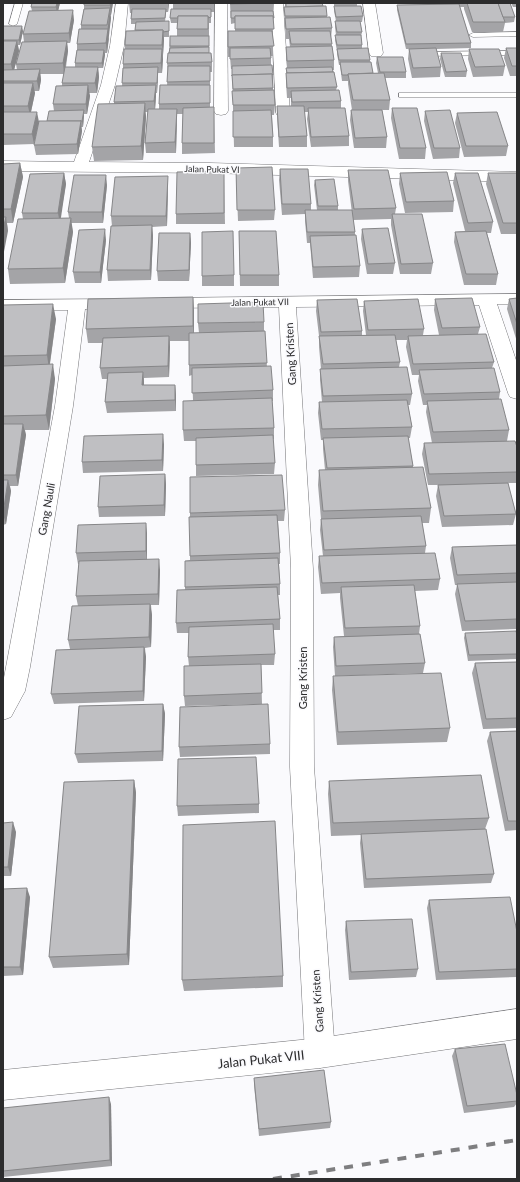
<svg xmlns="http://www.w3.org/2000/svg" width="520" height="1182" viewBox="0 0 520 1182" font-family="Lato,sans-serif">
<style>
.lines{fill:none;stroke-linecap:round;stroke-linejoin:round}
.service-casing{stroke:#767679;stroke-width:1}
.minor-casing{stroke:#767679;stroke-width:1}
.tertiary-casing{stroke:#767679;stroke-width:1}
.service{fill:#fff;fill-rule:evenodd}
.minor{fill:#fff;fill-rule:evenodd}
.tertiary{fill:#fff;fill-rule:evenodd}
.rail{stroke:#7e7e80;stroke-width:4;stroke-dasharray:9 9;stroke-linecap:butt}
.wall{fill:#a4a4a7}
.shaded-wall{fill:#868688}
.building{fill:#bfbfc2;stroke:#868688}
.labels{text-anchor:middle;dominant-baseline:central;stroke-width:3;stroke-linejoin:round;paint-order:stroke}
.far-street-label{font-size:9px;fill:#2c2c2d;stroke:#fafafd}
.street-label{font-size:11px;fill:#2c2c2d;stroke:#fafafd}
.near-street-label{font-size:13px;fill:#2c2c2d;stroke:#fafafd}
</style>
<rect width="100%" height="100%" fill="#fafafd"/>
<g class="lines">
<defs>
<g id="service">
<polygon points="15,3 23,3 17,24 13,26 9,24"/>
<polygon points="517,32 517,36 473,37 469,35 473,33"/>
<polygon points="517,51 517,55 420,56 416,54 420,52"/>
<rect x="399" y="93" width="118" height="4"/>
</g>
<g id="minor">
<polygon points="116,3 128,3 124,46 115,85 89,162 210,163 517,172 517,182 210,173 3,171 3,161 74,162 101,85 110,46"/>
<polygon points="215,3 227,3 228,111 226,114 221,115 216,114 214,111"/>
<polygon points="271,3 283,3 290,113 288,116 283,117 278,116 276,113"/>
<polygon points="363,3 375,3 383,53 381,56 371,56 369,53"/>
<polygon points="517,294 517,304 497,304 517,363 517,399 510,397 508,393 479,305 296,307 313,569 314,767 335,1053 330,1063 320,1068 310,1063 305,1053 290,767 291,569 279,307 164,308 158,307 155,303 158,299 164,298"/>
<polygon points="118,299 124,300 127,304 124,308 118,309 85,309 73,406 30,667 25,691 11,717 3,720 3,683 55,406 68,310 3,310 3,300"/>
</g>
<polygon id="tertiary" points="517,1009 517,1039 320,1068 3,1100 3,1070 320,1038"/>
</defs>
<use href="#service" class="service-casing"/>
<use href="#minor" class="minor-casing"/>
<use href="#tertiary" class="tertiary-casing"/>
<use href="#service" class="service"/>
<use href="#minor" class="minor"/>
<use href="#tertiary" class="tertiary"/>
<polyline class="rail" points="273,1179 517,1140"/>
</g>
<g class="wall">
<polygon points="60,3 58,10 74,20 70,43 67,43 68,51 66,67 75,67 75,63 77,50 77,44 81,29 81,25 84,9 84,5 113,3 111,15 110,15 111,18 108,35 109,39 107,53 105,53 103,68 98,68 99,77 97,93 89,93 90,96 87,114 84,114 83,127 81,127 82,131 78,154 36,155 34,145 47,121 54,111 53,104 62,86 62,83 64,74 40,74 41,80 39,91 34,91 35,93 31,112 39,122 34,144 3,145 3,26 23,31 20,45 18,45 19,51 14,70 17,70 16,64 24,42 23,34 32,11 31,7"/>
<polygon points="129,3 169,3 168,12 166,12 165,22 169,21 169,37 164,37 162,73 158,73 157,93 156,93 155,109 159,109 159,104 167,85 168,73 167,63 169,53 170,36 177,36 177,23 171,23 170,18 173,9 173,3 214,3 214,12 211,12 211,23 209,23 209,53 211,53 212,63 212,72 210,72 210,107 214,107 215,153 182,154 182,143 183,114 177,114 176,153 146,153 145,143 148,112 145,112 146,117 143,160 94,161 92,147 114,104 114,102 122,86 123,69 123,64 125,49 125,45 135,30 136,24 131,24 131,13 130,13"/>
<polygon points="230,3 274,3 273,23 273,56 271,56 271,65 273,75 273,90 275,105 274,115 272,115 273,137 273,147 234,147 232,69 231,69 230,57 228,57 228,31 235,31 235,23 231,24"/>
<polygon points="285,3 322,3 323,6 327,16 327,18 332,28 331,38 332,46 334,60 334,70 332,70 337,87 336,90 341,101 341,108 349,136 349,146 311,147 307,119 308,112 304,112 307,136 307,147 279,147 277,116 277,106 291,106 291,98 287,98 286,83 286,73 287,68 286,57 286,47 290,47 289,39 286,39 285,26 284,7 285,7"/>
<polygon points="334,3 357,3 357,6 363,16 362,22 360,22 362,32 361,37 362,45 362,49 370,60 370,62 373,73 378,73 376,63 377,57 406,72 406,78 385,78 390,100 389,110 382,110 387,137 386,148 354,148 350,120 351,110 352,110 348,84 348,81 342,81 340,65 339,65 337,54 337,51 335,40 336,35 335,27 335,21 336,21 334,11"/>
<polygon points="452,3 510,3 515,17 514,22 505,23 503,32 472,32 464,9 464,7 460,7 471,43 471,48 436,49 441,67 440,77 412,78 408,59 409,49 406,49 397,10 397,5 452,4"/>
<polygon points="511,3 517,3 517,7 513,7"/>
<polygon points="506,48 517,48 517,76 510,76 504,58"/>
<polygon points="469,49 505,66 503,76 473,77 468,59"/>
<polygon points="441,53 467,71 466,77 445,77 440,59"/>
<polygon points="392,108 426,148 425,159 399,159 391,118"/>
<polygon points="425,111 460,148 459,158 433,159 424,121"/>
<polygon points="457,113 508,146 506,156 464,157 455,123"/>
<polygon points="20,163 23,177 13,223 7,223 8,231 3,229 3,164"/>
<polygon points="236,168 275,210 274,220 238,221"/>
<polygon points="280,169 311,204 311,210 317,210 314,185 315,180 338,206 338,210 352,213 348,181 348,170 396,208 395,214 433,263 431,274 400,274 391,225 391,219 353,220 355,232 355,235 360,266 359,277 313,278 310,243 307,243 305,221 305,214 282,215 279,180"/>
<polygon points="224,171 225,224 176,224 176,214"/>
<polygon points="64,173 66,184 60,218 69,218 68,212 107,185 103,223 71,223 73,232 65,283 10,284 8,269 23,219 22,213"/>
<polygon points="400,173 454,201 453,212 405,213 399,184"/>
<polygon points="455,173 493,222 491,233 487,233 498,274 496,285 464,285 454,242 455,232 465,231 453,183"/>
<polygon points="488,173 517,173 517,234 501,234 486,184"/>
<polygon points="168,187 167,226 152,227 153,236 151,280 108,281 107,270 112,226 111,216"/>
<polygon points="362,229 395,263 393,274 367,274 361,239"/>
<polygon points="239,231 279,275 279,286 240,286"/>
<polygon points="190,233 191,243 189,281 158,281 157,271"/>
<polygon points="106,240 101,283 75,283 73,272"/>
<polygon points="234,275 234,286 202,286 202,276"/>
<polygon points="193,297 194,312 194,333 199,333 198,323 264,322 264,331 267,367 273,390 273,401 272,401 274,428 274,439 273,439 275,463 274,474 196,476 196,441 184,441 183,430 193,400 192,375 189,376 189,341 170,341 169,377 144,378 144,385 175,385 176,396 176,411 107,413 105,402 107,379 102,379 100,368 102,343 88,343 86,329"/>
<polygon points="517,298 517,342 507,309 509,299"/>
<polygon points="435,299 480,327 478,334 494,362 492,368 500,392 499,399 509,430 507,441 517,447 517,483 508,483 516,514 513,525 442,527 436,496 438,485 442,485 428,485 422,454 424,443 432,443 426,412 427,405 423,405 418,381 419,375 412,375 406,347 407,340 396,340 400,362 399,367 412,394 410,405 408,405 412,427 410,438 408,438 413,466 413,467 431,508 429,523 422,523 426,546 425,553 440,579 438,590 415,591 420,626 419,634 425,663 423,673 335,676 333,647 334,637 344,636 340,598 340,593 321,594 318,567 319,556 323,556 320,530 321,519 318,485 319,470 325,470 323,449 323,440 321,440 318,413 319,402 322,402 320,380 320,369 321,369 319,347 319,336 316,311 317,300 362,331 362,335 366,335 363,311 364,301 424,329 423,335 439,335 434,310"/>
<polygon points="3,305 56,319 50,364 55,379 49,430 25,430 26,435 18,486 10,486 11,491 6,524 3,525"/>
<polygon points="164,444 163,471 83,473 82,462"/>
<polygon points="165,474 166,485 165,516 99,517 98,507"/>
<polygon points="285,510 284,521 278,521 280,553 280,564 279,564 280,584 280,595 278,595 280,619 280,630 273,630 275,654 274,665 261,665 262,704 185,706 184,696 189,666 188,657 189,633 177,633 176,623 185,589 185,561 190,560 190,513"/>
<polygon points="147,533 147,560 160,570 159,605 151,605 152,615 151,647 145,648 146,657 144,701 54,704 51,694 70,649 68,640 78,606 76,596 79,564 78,564 76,553"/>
<polygon points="517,545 517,629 462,631 455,594 457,585 455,585 450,558 452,547"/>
<polygon points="465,633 517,635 517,659 468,661 464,638"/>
<polygon points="517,662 517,728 483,729 472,673 475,663"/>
<polygon points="333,676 450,728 447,742 337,745 332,690"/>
<polygon points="163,704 165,714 163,761 78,763 75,754"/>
<polygon points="517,731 517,830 505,831 487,741 490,732"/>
<polygon points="270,744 270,754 180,757 179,747"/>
<polygon points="134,780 136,793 129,965 53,968 49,957"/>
<polygon points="329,781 489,818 485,829 494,874 491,883 364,888 360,843 361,835 331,836 328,794"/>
<polygon points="259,804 259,813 178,816 177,806"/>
<polygon points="3,823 16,832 11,876 3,876"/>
<polygon points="3,889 30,897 23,975 3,976"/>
<polygon points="429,900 517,932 517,977 436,980 427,908"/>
<polygon points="346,921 418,969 416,977 349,980 345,930"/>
<polygon points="283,976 283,987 184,991 182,980"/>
<polygon points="455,1049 517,1095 517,1103 514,1107 464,1113 452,1056"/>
<polygon points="254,1078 331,1122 330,1128 259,1136 254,1085"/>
<polygon points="111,1104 112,1166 3,1177 3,1108"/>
</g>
<g class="shaded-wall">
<polygon points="57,3 60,3 57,16 56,7"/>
<polygon points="111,3 113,3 111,15 110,5"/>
<polygon points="168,3 169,3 168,12"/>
<polygon points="110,8 111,18 107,53 106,43"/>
<polygon points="73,10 74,20 70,43 69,33"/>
<polygon points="22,26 23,31 20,45 19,40"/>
<polygon points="163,30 164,40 163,55 162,45"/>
<polygon points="17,41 19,51 13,74 11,64"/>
<polygon points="67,41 68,51 64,74 63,63"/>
<polygon points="162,49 163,59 162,73 161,63"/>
<polygon points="104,50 105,55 103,68 102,63"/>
<polygon points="98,67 99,77 97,93 95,83"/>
<polygon points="158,67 158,77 157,93 157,83"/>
<polygon points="40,69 41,80 39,91 37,81"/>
<polygon points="33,83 35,93 30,116 28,106"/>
<polygon points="88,85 90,96 87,114 86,104"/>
<polygon points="156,85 156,96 155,111 154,101"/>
<polygon points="145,103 146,117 143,160 141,146"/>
<polygon points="177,109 177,119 176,153 175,142"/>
<polygon points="84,110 84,116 83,127 82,121"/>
<polygon points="37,112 39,122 34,144 32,134"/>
<polygon points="81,121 82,131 78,154 77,144"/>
<polygon points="20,163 23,177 13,223 11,209"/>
<polygon points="64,173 66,184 60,224 58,213"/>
<polygon points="106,175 107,185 103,223 102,212"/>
<polygon points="168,176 168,187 167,226 166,216"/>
<polygon points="6,217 8,231 3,257 3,229"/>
<polygon points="71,218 73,232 65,283 63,268"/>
<polygon points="152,225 153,236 151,280 150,270"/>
<polygon points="105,229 106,240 101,283 100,272"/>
<polygon points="190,233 191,243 189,281 189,270"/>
<polygon points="193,297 194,312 194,341 193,326"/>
<polygon points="53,304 56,319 49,369 47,355"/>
<polygon points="169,336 170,347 169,377 168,366"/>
<polygon points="53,364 55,379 49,430 46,415"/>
<polygon points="143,372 144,383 143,396 142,385"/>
<polygon points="175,385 176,396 176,411 175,400"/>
<polygon points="23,424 26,435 18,486 16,475"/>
<polygon points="163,434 164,444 163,471 162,460"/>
<polygon points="165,474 166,485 165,516 164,505"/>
<polygon points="8,480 11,491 6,524 3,514"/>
<polygon points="146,523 147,533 147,562 146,551"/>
<polygon points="159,559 160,570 159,605 158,594"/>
<polygon points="150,604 152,615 151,647 149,637"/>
<polygon points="144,647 146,657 144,701 143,691"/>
<polygon points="163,704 165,714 163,761 162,751"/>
<polygon points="134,780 136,793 129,965 127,954"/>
<polygon points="13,822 16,832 11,876 8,867"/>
<polygon points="27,888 30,897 23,975 20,967"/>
<polygon points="109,1097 111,1104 112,1166 110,1160"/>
</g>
<g class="building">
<polygon points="32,3 57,3 56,7 31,7"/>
<polygon points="84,3 111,3 110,5 84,5"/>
<polygon points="230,3 274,3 230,4"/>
<polygon points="286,3 322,3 323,6 286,7"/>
<polygon points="467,3 498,3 505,22 473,22"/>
<polygon points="498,3 510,3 515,17 503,17"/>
<polygon points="459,4 471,43 406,44 397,5"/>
<polygon points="326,6 327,16 285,16 284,7"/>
<polygon points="334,6 361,6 363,16 336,17"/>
<polygon points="110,8 107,25 81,25 84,9"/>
<polygon points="132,9 166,9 165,18 131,19"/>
<polygon points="171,9 211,9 211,17 208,18 208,16 178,16 178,18 170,18"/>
<polygon points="73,10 69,33 23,34 29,11"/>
<polygon points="231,11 273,11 274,18 273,18 273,16 235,16 235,18 231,18"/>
<polygon points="178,16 208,16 208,29 177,29"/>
<polygon points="235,16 273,16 274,29 235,29"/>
<polygon points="330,17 332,28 286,29 285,18"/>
<polygon points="169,21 169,31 163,32 163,30 135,30 136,22"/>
<polygon points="335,21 360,21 362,32 337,32"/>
<polygon points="3,26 22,26 19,40 3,40"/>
<polygon points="79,29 108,29 106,43 77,44"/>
<polygon points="163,30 162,45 125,45 126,31"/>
<polygon points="228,31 272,31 274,46 228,47"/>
<polygon points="289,31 330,31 332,44 291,44"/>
<polygon points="335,35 361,35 362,45 337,45"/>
<rect x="170" y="36" width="39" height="10"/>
<polygon points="3,41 17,41 11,64 3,64"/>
<polygon points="67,41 63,63 16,64 22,42"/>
<polygon points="332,46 334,60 287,61 286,47"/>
<polygon points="209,47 209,53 169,53 170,48"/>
<polygon points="230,48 270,48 271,58 230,59"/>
<polygon points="368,48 370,60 339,60 337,49"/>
<polygon points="436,48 441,67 413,68 409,49"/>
<polygon points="506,48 517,48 517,66 512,66"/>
<polygon points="124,49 162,49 161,63 123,64"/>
<polygon points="469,49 499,49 505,66 475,67"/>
<polygon points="77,50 104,50 102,63 75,63"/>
<polygon points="168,53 211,53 212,62 167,63"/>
<polygon points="441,53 461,53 467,71 446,72"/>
<polygon points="377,57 403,57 406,72 380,72"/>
<polygon points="340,62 371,62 373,73 348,74 348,75 342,75"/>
<polygon points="272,65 273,75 272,74 232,75 232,76 232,66"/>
<polygon points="168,66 210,66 210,81 167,82"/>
<polygon points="65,67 98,67 95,83 62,83"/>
<polygon points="158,67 157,83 122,83 123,68"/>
<polygon points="332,67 333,72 287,73 286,68"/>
<polygon points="40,69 37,81 3,81 3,70"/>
<polygon points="334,72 337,87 287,88 286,73"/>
<polygon points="384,73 390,100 353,100 348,74"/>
<polygon points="272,74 273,88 233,89 232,75"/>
<polygon points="3,83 33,83 28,106 3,106"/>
<polygon points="88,85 86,104 53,104 56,86"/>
<polygon points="156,85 154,101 114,102 116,86"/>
<polygon points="160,85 210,85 210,103 159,104"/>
<polygon points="274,90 275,105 233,105 232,91"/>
<polygon points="339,90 341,101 292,102 291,91"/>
<polygon points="145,103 141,146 92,147 98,104"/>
<polygon points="277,106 304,106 307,136 279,137"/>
<polygon points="214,107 214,143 182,143 183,108"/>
<polygon points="308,108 345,108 349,136 311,137"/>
<polygon points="392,108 417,108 426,148 400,148"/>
<polygon points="148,109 177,109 175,142 145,143"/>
<polygon points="84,110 82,121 80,121 81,121 47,121 49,111"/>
<polygon points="271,110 273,137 233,137 233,111"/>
<polygon points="351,110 382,110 387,137 355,138"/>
<polygon points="450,110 460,148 434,148 425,111"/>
<polygon points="3,112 37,112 32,134 3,134"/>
<polygon points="497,112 508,146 466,146 457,113"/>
<polygon points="39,121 81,121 77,144 34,145"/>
<polygon points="20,163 11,209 3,209 3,164"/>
<polygon points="272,167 275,210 237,210 236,168"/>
<polygon points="280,169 308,169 311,204 282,204"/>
<polygon points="348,170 388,170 396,208 354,209"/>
<polygon points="224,171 224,213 176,214 177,172"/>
<polygon points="447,172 454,201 406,202 400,173"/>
<polygon points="64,173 58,213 22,213 30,174"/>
<polygon points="455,173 478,173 493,222 468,223"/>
<polygon points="488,173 517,173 517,223 503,223"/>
<polygon points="74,175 106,175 102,212 68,212"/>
<polygon points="168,176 166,216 111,216 115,177"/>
<polygon points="334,179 338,206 318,206 315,180"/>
<polygon points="305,210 352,210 355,232 307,232"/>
<polygon points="392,214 422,214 433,263 401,264"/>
<polygon points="3,217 6,217 3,229"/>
<polygon points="71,218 63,268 8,269 18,219"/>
<polygon points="152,225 150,270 107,270 111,226"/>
<polygon points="388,228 395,263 368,264 362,229"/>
<polygon points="105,229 100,272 73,272 79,230"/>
<polygon points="233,231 234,275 202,276 202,232"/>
<polygon points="239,231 276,231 279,275 240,275"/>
<polygon points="486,231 498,274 466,274 455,232"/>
<polygon points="159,233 190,233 189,270 157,271"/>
<polygon points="356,235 360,266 313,267 310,236"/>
<polygon points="193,297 193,326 86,329 88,299"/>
<polygon points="472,298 480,327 442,328 435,299"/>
<polygon points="517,298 517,324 509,299"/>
<polygon points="357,299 362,331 321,332 317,300"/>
<polygon points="418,299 424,329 368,330 364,301"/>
<polygon points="263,302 264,322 198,323 198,304"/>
<polygon points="53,304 47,355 3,356 3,305"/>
<polygon points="265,331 267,363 189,365 189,333"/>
<polygon points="486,334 494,362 413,364 408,336"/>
<polygon points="395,335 400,362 323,364 319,336"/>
<polygon points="169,336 168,366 100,368 103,338"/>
<polygon points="53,364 46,415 3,416 3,366"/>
<polygon points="271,366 273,390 192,393 192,368"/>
<polygon points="407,367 412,394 323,396 320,369"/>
<polygon points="494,368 500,392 424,394 419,370"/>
<polygon points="143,372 142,385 175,385 175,400 105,402 108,373"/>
<polygon points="272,398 274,428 183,430 183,401"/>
<polygon points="501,399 509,430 433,432 427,401"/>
<polygon points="407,400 412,427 322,429 319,402"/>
<polygon points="3,424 23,424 16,475 3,475"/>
<polygon points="163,434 162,460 82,462 84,436"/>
<polygon points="273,435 275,463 196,465 196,438"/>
<polygon points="408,436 413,466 327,468 323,438"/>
<polygon points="515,441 517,447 517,472 429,474 424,443"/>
<polygon points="423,467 431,508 323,511 319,470"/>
<polygon points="165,474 164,505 98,507 100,476"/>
<polygon points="282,475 285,510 190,513 190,477"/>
<polygon points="3,480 8,480 3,514"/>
<polygon points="508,483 516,514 444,516 438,485"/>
<polygon points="277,515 280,553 190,556 189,517"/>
<polygon points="421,516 426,546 324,550 321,519"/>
<polygon points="146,523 146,551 76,553 78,525"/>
<polygon points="517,545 517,573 457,575 452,547"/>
<polygon points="435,553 440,579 322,583 319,556"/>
<polygon points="278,558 280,584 185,587 185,561"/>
<polygon points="159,559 158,594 76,596 79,561"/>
<polygon points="517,582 517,619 465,621 457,584"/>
<polygon points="414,585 420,626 345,628 341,587"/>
<polygon points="277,587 280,619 176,623 177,590"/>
<polygon points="150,604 149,637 68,640 72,606"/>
<polygon points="273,624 275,654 188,657 189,627"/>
<polygon points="516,631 517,635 517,654 469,655 465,633"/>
<polygon points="420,634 425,663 336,666 334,637"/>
<polygon points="144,647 143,691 51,694 56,650"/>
<polygon points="517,662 517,718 486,719 475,663"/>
<polygon points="261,664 262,693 184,696 184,666"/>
<polygon points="441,673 450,728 338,732 333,676"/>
<polygon points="163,704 162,751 75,754 79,706"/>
<polygon points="268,704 270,744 179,747 180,707"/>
<polygon points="517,731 517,821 508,821 490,732"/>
<polygon points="256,757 259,804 177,806 178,759"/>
<polygon points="481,775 489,818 333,823 329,781"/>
<polygon points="134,780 127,954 49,957 64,782"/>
<polygon points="275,821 283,976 182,980 183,825"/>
<polygon points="13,822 8,867 3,867 3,823"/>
<polygon points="486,829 494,874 366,879 361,834"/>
<polygon points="27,888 20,967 3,967 3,889"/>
<polygon points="510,897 517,932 517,969 439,972 429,900"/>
<polygon points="412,919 418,969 351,972 346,921"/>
<polygon points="505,1044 517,1095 517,1101 467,1106 455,1049"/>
<polygon points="324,1070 331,1122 259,1129 254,1078"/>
<polygon points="109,1097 110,1160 3,1171 3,1108"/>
</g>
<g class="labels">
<g class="far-street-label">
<text transform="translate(212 169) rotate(1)">Jalan Pukat VI</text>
<text transform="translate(260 302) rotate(-1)">Jalan Pukat VII</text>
</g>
<g class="street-label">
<text transform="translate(290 354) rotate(-93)">Gang Kristen</text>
<text transform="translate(46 509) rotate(-80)">Gang Nauli</text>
<text transform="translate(302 678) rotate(-90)">Gang Kristen</text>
<text transform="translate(317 1001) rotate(-94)">Gang Kristen</text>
</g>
<g class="near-street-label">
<text transform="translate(261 1059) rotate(-6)">Jalan Pukat VIII</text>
</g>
</g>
<rect width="520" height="1182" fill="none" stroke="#2c2c2d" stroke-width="8"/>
</svg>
